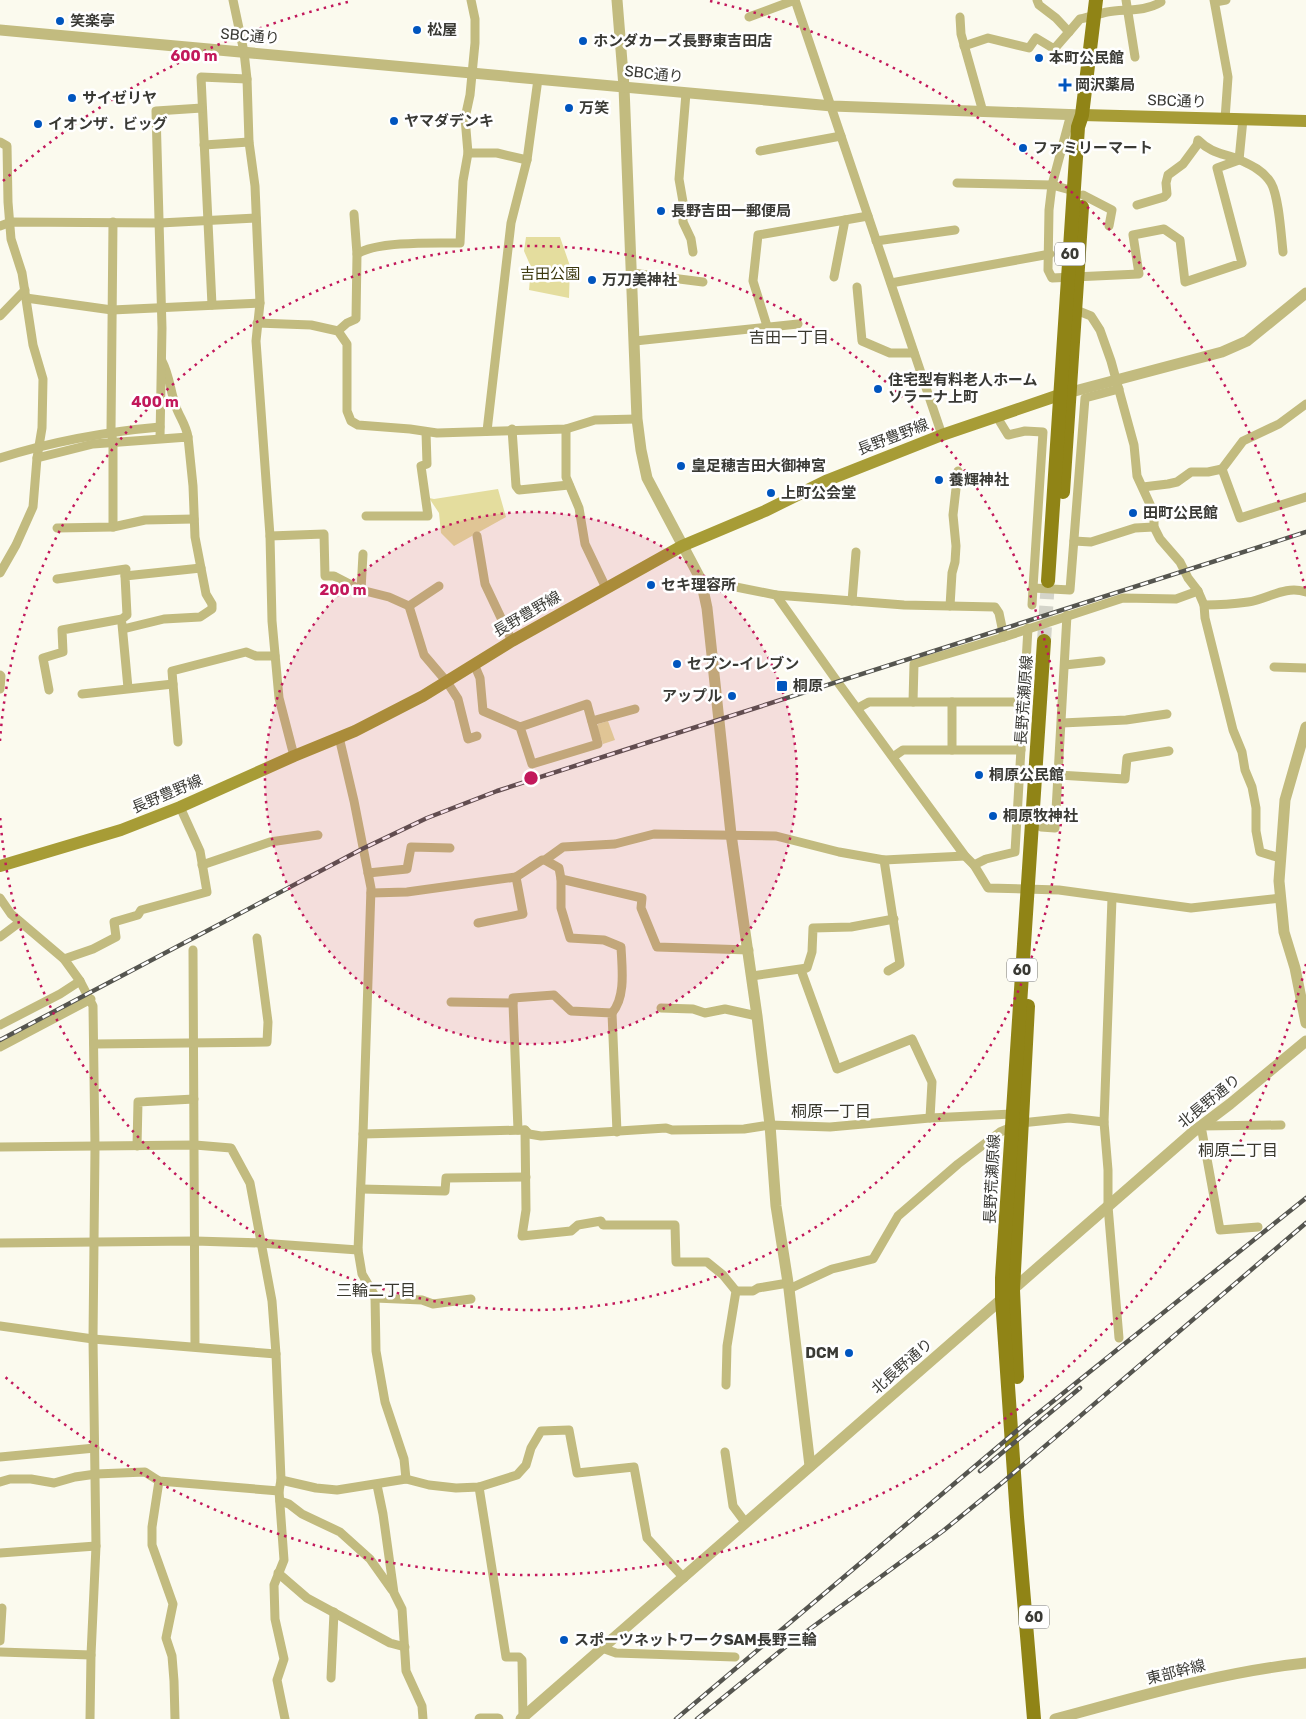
<svg xmlns="http://www.w3.org/2000/svg" width="1306" height="1719" viewBox="0 0 1306 1719" font-family="Rubik,'Noto Sans JP',sans-serif">
<style>
.green{fill:#e4dd9e}
.lines{fill:none;stroke-linecap:round;stroke-linejoin:round}
.primary-tunnel{stroke:#d4d4c9;stroke-width:14;stroke-dasharray:14 7;stroke-linecap:butt}
.minor{stroke:#c2bb7f;stroke-width:9}
.tertiary{stroke:#c2bb7f;stroke-width:11}
.secondary{stroke:#a79c36;stroke-width:12}
.primary{stroke:#908416;stroke-width:14}
.rail-casing{stroke:#55554f;stroke-width:4.5}
.rail{stroke:#fff;stroke-width:2.5;stroke-dasharray:8;stroke-linecap:butt}
.ring{fill:none;stroke:#c2185b;stroke-width:2.5;stroke-dasharray:2.5 5}
.poi-dot{fill:#0055be;stroke:#fff;stroke-width:2}
.labels{text-anchor:middle;dominant-baseline:central;stroke-width:5;stroke-linejoin:round;paint-order:stroke}
.shield{fill:#fff;stroke:#757572;stroke-width:1}
.shield-label{font-size:14px;font-weight:bold;fill:#3a3a35}
.poi-label{font-size:15px;font-weight:bold;fill:#3a3a35;stroke:#fff;text-anchor:start}
.street-label{font-size:15px;fill:#3a3a35;stroke:#fff}
.park-label{font-size:15px;fill:#3b370d;stroke:#fff}
.neighbourhood-label{font-size:16px;fill:#39382e;stroke:#fff}
.centre{fill:#c2185b;stroke:#fff;stroke-width:2.5}
.ring-label{font-size:15px;text-anchor:middle;font-weight:bold;fill:#c2185b;stroke:#fff;stroke-width:5;stroke-linejoin:round;paint-order:stroke}
</style>
<rect width="100%" height="100%" fill="#fbfaee"/>
<g class="green">
<polygon points="526,237 560,237 570,266 569,298 529,290 531,267 524,251"/>
<polygon points="498,489 506,517 454,546 441,533 439,513 429,498 434,499"/>
<polygon points="608,721 615,740 603,744 597,727 598,724"/>
</g>
<g class="lines">
<polyline class="primary-tunnel" points="1044,641 1048,581"/>
<g class="minor">
<polyline points="233,0 244,52 247,79 249,142 255,186 260,303 256,341 270,536 272,621 279,698 294,756"/>
<polyline points="795,0 942,435"/>
<path d="M1037,0L1039,5L1056,18L1069,32L1080,19C1090,17 1098,14 1107,12C1125,9 1145,12 1161,2"/>
<polyline points="1126,0 1135,57"/>
<polyline points="1214,0 1228,77 1225,119"/>
<polyline points="1215,2 1226,0"/>
<polyline points="749,17 795,0"/>
<polyline points="960,17 961,34 983,112"/>
<polyline points="964,46 988,38 1029,48 1036,38 1051,47 1055,48 1069,32"/>
<polyline points="686,93 679,179 683,202 683,222 691,239 693,252"/>
<polyline points="1071,114 1052,185 1049,210 1048,270 1052,278 1139,274 1133,235 1164,229 1180,240 1185,282 1242,263 1217,168 1239,160 1243,119"/>
<polyline points="0,142 7,146 8,202 11,239 22,273 33,345 43,379 42,428 37,458 33,507 16,545 0,573"/>
<polyline points="204,145 249,142"/>
<polyline points="760,151 841,136"/>
<polyline points="468,153 497,153 527,160"/>
<polyline points="957,183 1052,185 1074,191"/>
<polyline points="1083,195 1112,210 1109,226"/>
<path d="M1137,205L1164,197L1167,194L1166,183L1168,175L1183,164L1197,145L1198,140C1212,154 1223,153 1240,160C1251,165 1264,171 1271,183C1279,197 1281,234 1283,252"/>
<path d="M354,214L357,254C377,241 435,243 460,243L463,181L468,153L465,118L470,95L475,43V19L471,0"/>
<polyline points="113,222 111,431 113,442 113,527"/>
<polyline points="0,226 11,222 160,223 256,218"/>
<polyline points="876,241 955,230"/>
<polyline points="632,273 703,282"/>
<polyline points="834,277 845,220"/>
<polyline points="891,283 1050,254"/>
<polyline points="857,287 862,341 890,353 914,353"/>
<polyline points="26,298 112,310 260,303"/>
<polyline points="212,305 201,77 247,79"/>
<polyline points="1076,310 1091,316 1100,330 1111,361 1134,445 1137,476 1154,513 1154,527 1160,539 1180,562 1188,578 1198,591 1204,605 1205,618 1233,730 1242,752 1245,770 1252,787 1256,808 1256,831 1260,852 1280,858"/>
<polyline points="0,316 25,290"/>
<polyline points="257,323 311,325 338,331 347,344 347,411 351,421 358,425 410,429 437,433 566,429 595,420 637,419"/>
<polyline points="767,326 753,281 758,235 868,216"/>
<polyline points="338,331 347,323 356,319 357,254"/>
<polyline points="635,341 798,324"/>
<path d="M162,361C170,376 170,391 176,407C180,418 186,425 188,437"/>
<polyline points="1306,404 1279,424 1243,441 1222,469 1240,518 1306,497"/>
<polyline points="997,417 1008,435 1025,431 1043,432 1033,588 1070,590 1085,398 1119,389"/>
<polyline points="512,429 516,486 519,490 569,485"/>
<polyline points="566,429 566,477 579,508 585,544 606,588"/>
<polyline points="487,431 511,223 527,160 538,79"/>
<polyline points="160,438 162,328 156,111 202,108"/>
<path d="M0,458C54,441 103,432 160,427"/>
<polyline points="37,458 93,444 188,437 193,486 195,537 206,594 212,604 212,609 200,617 164,619 123,629"/>
<polyline points="1143,487 1168,484 1177,482 1191,472 1208,472 1222,469"/>
<polyline points="366,516 428,516 421,466 427,464 426,432"/>
<polyline points="57,528 113,527 145,520 194,519"/>
<polyline points="270,536 324,534 325,576 334,576 361,590 363,554"/>
<polyline points="477,536 485,584 512,641"/>
<polyline points="1074,541 1091,542 1135,528 1154,527"/>
<polyline points="57,579 126,569 125,576"/>
<polyline points="701,580 776,595 834,677 929,807 965,856 974,865 988,888 1059,890 1191,908 1281,898"/>
<polyline points="361,590 389,597 409,606 439,586"/>
<polyline points="776,595 904,605 995,607 999,613 1004,637"/>
<polyline points="852,601 856,552"/>
<polyline points="1032,605 1033,588"/>
<path d="M1204,605C1219,605 1234,604 1248,602C1268,599 1285,585 1306,592"/>
<polyline points="409,606 424,655 447,682 458,699 468,739 477,736"/>
<polyline points="950,606 952,573 955,562 956,546 953,515 958,471"/>
<polyline points="122,624 128,688"/>
<polyline points="474,664 480,678 483,711 520,727 587,704 598,744 532,764 520,727"/>
<polyline points="1065,665 1101,661"/>
<polyline points="1274,667 1306,668"/>
<polyline points="0,675 1,676 0,689"/>
<polyline points="173,684 178,742"/>
<polyline points="49,690 43,658 63,652 62,630 122,619 127,615 125,576 201,568"/>
<polyline points="82,694 173,684 172,671 246,652 256,656 275,656"/>
<polyline points="913,702 914,664 1004,637 1123,598 1176,599 1198,591"/>
<polyline points="952,702 952,750"/>
<polyline points="858,708 869,702 1024,702"/>
<polyline points="592,721 635,709"/>
<polyline points="1062,723 1126,720 1167,714"/>
<polyline points="339,737 354,801 371,888 363,1134 358,1250 362,1274 375,1296 376,1351 385,1402 404,1459 406,1479"/>
<polyline points="893,757 903,750 1021,750"/>
<polyline points="1058,775 1125,779 1127,758 1169,751"/>
<polyline points="1041,827 1055,828 1067,615"/>
<path d="M545,860L559,868L561,879V908L570,938L604,940L621,947C622,968 626,997 612,1013"/>
<polyline points="884,860 900,964 888,971"/>
<polyline points="202,865 270,842 318,835"/>
<polyline points="974,865 986,859 1015,852 1028,628"/>
<polyline points="368,873 407,869 411,847 450,848"/>
<polyline points="561,879 642,898 641,908 657,947 749,950"/>
<polyline points="371,893 407,892 516,877"/>
<polyline points="0,898 11,914 64,959 80,981 93,1006 95,1147 93,1339 96,1546 91,1655 90,1719"/>
<polyline points="1112,898 1104,1122 1108,1170 1108,1206 1119,1338"/>
<polyline points="478,923 523,914 516,877 542,860 545,860 563,847 615,844 654,834 776,836 839,852 884,860 965,856"/>
<polyline points="0,937 20,922"/>
<polyline points="193,950 195,1346"/>
<polyline points="64,959 93,949 116,937 114,922 138,915 141,910 207,892 200,851 180,807"/>
<polyline points="801,970 837,1069 912,1039 932,1082 930,1118"/>
<polyline points="752,976 807,968 812,952 813,928 851,927 894,919"/>
<polyline points="451,1002 513,1003 518,1130"/>
<polyline points="513,1003 513,998 554,995 571,1011 612,1013 617,1132"/>
<polyline points="661,1008 693,1009 705,1013 725,1009 757,1016"/>
<polyline points="0,1025 60,994 80,981"/>
<polyline points="94,1044 267,1042 268,1022 257,938"/>
<polyline points="0,1047 91,999"/>
<polyline points="525,1130 526,1210 522,1236 571,1231 578,1225 601,1221 603,1225 675,1225 676,1262 707,1262 723,1275 736,1291 727,1346 726,1385"/>
<polyline points="363,1134 525,1130 529,1134 541,1136 666,1128 672,1130 744,1129 770,1125 830,1127 930,1118 1012,1114"/>
<polyline points="137,1146 138,1102 194,1099"/>
<polyline points="0,1147 195,1145 231,1148 250,1183 272,1301 276,1354 281,1480 279,1491 284,1560 274,1585 275,1619 284,1659 277,1680 285,1719"/>
<polyline points="361,1189 445,1191 446,1178 526,1177"/>
<polyline points="1258,1227 1220,1230 1201,1126 1281,1125"/>
<polyline points="0,1243 195,1241 260,1243 358,1250"/>
<polyline points="789,1289 832,1269 873,1259 898,1216 958,1164 1000,1132 1021,1123 1069,1118 1104,1122"/>
<polyline points="736,1291 753,1291 758,1288 788,1283"/>
<polyline points="375,1298 422,1300 433,1304 471,1299"/>
<polyline points="0,1326 93,1339 276,1354"/>
<polyline points="725,1452 733,1506 745,1522"/>
<polyline points="0,1457 95,1448"/>
<polyline points="281,1480 316,1488 337,1490 406,1479 429,1485 456,1488 479,1487 517,1475 526,1465 531,1448 541,1431 569,1430 577,1473 634,1467 647,1538 684,1578"/>
<polyline points="159,1481 152,1527 152,1545 173,1604 166,1638 172,1656 174,1681 175,1719"/>
<polyline points="0,1482 10,1479 31,1479 54,1483 75,1477 96,1474 145,1472 159,1481 279,1491"/>
<polyline points="377,1485 383,1514 394,1593 402,1609 406,1671 422,1706 423,1719"/>
<polyline points="479,1487 506,1657 519,1657 522,1660 523,1718"/>
<polyline points="280,1501 289,1504 302,1514 340,1532 370,1559 392,1590"/>
<polyline points="0,1553 96,1546"/>
<polyline points="278,1573 307,1598 390,1643 405,1647"/>
<polyline points="0,1641 2,1608"/>
<polyline points="602,1648 616,1653 735,1657"/>
<polyline points="0,1652 91,1655"/>
<polyline points="331,1678 334,1612"/>
</g>
<g class="tertiary">
<polyline points="617,0 624,87 637,419 641,450 647,478 701,580 707,608 731,834 757,1016 770,1125 776,1206 789,1289 810,1466"/>
<polyline points="0,30 832,106 1082,115"/>
<polyline points="1071,392 1222,352 1247,341 1306,293"/>
<polyline points="1306,727 1285,800 1279,881 1284,932 1295,968 1306,1023"/>
<polyline points="480,1719 498,1719"/>
<polyline points="521,1719 1193,1132 1230,1104 1306,1041"/>
<path d="M1055,1719C1138,1697 1220,1672 1306,1663"/>
</g>
<g class="secondary">
<polyline points="1082,115 1306,121"/>
<polyline points="0,866 121,830 180,807 294,756 355,731 423,696 512,641 682,546 765,511 828,480 942,435 1068,392"/>
</g>
<g class="primary">
<polyline points="1063,492 1082,207"/>
<polyline points="1048,581 1078,127 1082,115 1096,0"/>
<polyline points="1017,1377 1013,1290 1028,1006"/>
<path d="M1034,1719L1017,1517L1002,1299V1278C1014,1066 1030,854 1044,641"/>
</g>
<defs>
<g id="rail">
<polyline points="0,1040 362,849 427,818 497,791 646,743 1306,532"/>
<polyline points="980,1471 1080,1388"/>
<polyline points="676,1719 1026,1423 1306,1198"/>
<polyline points="697,1719 784,1648 943,1531 1003,1482 1306,1223"/>
</g>
</defs>
<use href="#rail" class="rail-casing"/>
<use href="#rail" class="rail"/>
</g>
<circle cx="531" cy="778" r="266" fill="#c2185b" fill-opacity=".12"/>
<g class="ring">
<circle cx="531" cy="778" r="266"/>
<path d="M0 741A532 532 0 1 1 0 815"/>
<path d="M1306 964A797 797 0 0 1 3 1375M3 181A797 797 0 0 1 352 1M710 1A797 797 0 0 1 1306 592"/>
</g>
<g class="poi-dot">
<circle cx="60" cy="21" r="5"/>
<circle cx="417" cy="30" r="5"/>
<circle cx="583" cy="41" r="5"/>
<circle cx="1039" cy="58" r="5"/>
<path d="M1062.5 77.5h5v5h5v5h-5v5h-5v-5h-5v-5h5z"/>
<circle cx="72" cy="98" r="5"/>
<circle cx="569" cy="108" r="5"/>
<circle cx="394" cy="121" r="5"/>
<circle cx="38" cy="124" r="5"/>
<circle cx="1023" cy="148" r="5"/>
<circle cx="661" cy="211" r="5"/>
<circle cx="592" cy="280" r="5"/>
<circle cx="878" cy="389" r="5"/>
<circle cx="681" cy="466" r="5"/>
<circle cx="939" cy="480" r="5"/>
<circle cx="771" cy="493" r="5"/>
<circle cx="1133" cy="513" r="5"/>
<circle cx="651" cy="585" r="5"/>
<circle cx="677" cy="664" r="5"/>
<rect x="776" y="680" width="12" height="12" rx="2.5"/>
<circle cx="732" cy="696" r="5"/>
<circle cx="979" cy="775" r="5"/>
<circle cx="993" cy="816" r="5"/>
<circle cx="849" cy="1353" r="5"/>
<circle cx="564" cy="1640" r="5"/>
</g>
<g class="labels">
<g class="shield">
<rect x="1055" y="242.5" width="30" height="23" rx="4"/>
<rect x="1007" y="958.5" width="30" height="23" rx="4"/>
<rect x="1019" y="1605.5" width="30" height="23" rx="4"/>
</g>
<g class="shield-label">
<text x="1070" y="254">60</text>
<text x="1022" y="970">60</text>
<text x="1034" y="1617">60</text>
</g>
<g class="poi-label">
<text x="70" y="21">笑楽亭</text>
<text x="427" y="30">松屋</text>
<text x="593" y="41">ホンダカーズ長野東吉田店</text>
<text x="1049" y="58">本町公民館</text>
<text x="1075" y="85">岡沢薬局</text>
<text x="82" y="98">サイゼリヤ</text>
<text x="579" y="108">万笑</text>
<text x="404" y="121">ヤマダデンキ</text>
<text x="48" y="124">イオンザ．ビッグ</text>
<text x="1033" y="148">ファミリーマート</text>
<text x="671" y="211">長野吉田一郵便局</text>
<text x="602" y="280">万刀美神社</text>
<text x="888" y="380">住宅型有料老人ホーム<tspan x="888" dy="17">ソラーナ上町</tspan></text>
<text x="691" y="466">皇足穂吉田大御神宮</text>
<text x="949" y="480">養輝神社</text>
<text x="781" y="493">上町公会堂</text>
<text x="1143" y="513">田町公民館</text>
<text x="661" y="585">セキ理容所</text>
<text x="687" y="664">セブン-イレブン</text>
<text x="793" y="686">桐原</text>
<text x="722" y="696" text-anchor="end">アップル</text>
<text x="989" y="775">桐原公民館</text>
<text x="1003" y="816">桐原牧神社</text>
<text x="839" y="1353" text-anchor="end">DCM</text>
<text x="574" y="1640">スポーツネットワークSAM長野三輪</text>
</g>
<g class="street-label">
<text transform="translate(250 36) rotate(5)">SBC通り</text>
<text transform="translate(654 74) rotate(6)">SBC通り</text>
<text transform="translate(1177 101) rotate(2)">SBC通り</text>
<text transform="translate(893 437) rotate(-21)">長野豊野線</text>
<text transform="translate(527 614) rotate(-30)">長野豊野線</text>
<text transform="translate(1024 700) rotate(-86)">長野荒瀬原線</text>
<text transform="translate(167 794) rotate(-23)">長野豊野線</text>
<text transform="translate(1209 1101) rotate(-39)">北長野通り</text>
<text transform="translate(992 1179) rotate(-87)">長野荒瀬原線</text>
<text transform="translate(902 1366) rotate(-41)">北長野通り</text>
<text transform="translate(1176 1672) rotate(-14)">東部幹線</text>
</g>
<g class="park-label">
<text x="550" y="274">吉田公園</text>
</g>
<g class="neighbourhood-label">
<text x="789" y="337">吉田一丁目</text>
<text x="831" y="1111">桐原一丁目</text>
<text x="1238" y="1150">桐原二丁目</text>
<text x="376" y="1290">三輪二丁目</text>
</g>
</g>
<circle cx="531" cy="778" r="8" class="centre"/>
<g class="ring-label">
<text x="194" y="61">600 m</text>
<text x="155" y="407">400 m</text>
<text x="343" y="595">200 m</text>
</g>
</svg>
